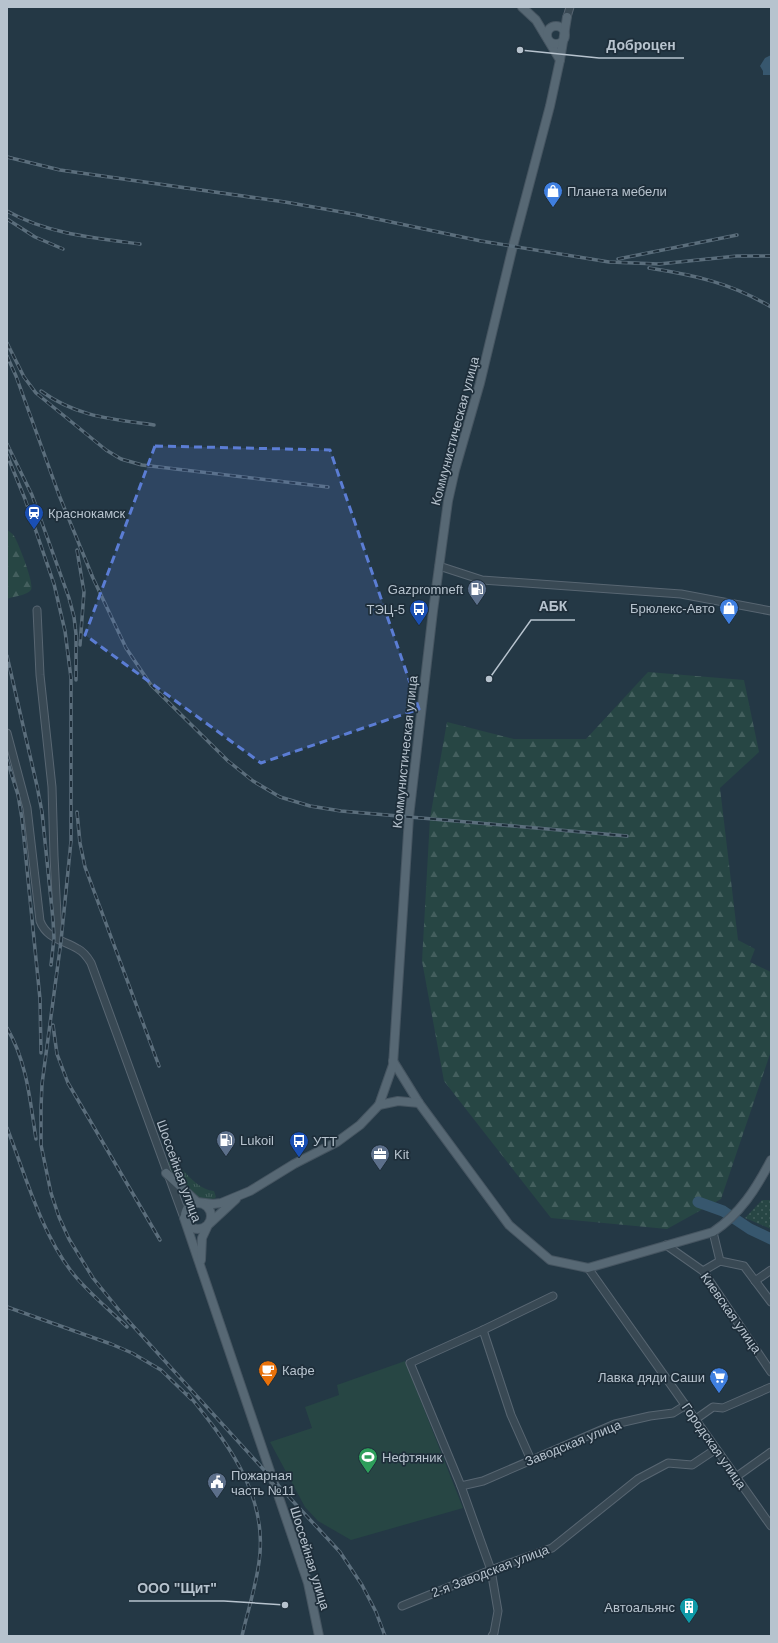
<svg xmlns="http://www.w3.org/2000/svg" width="778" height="1643" viewBox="0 0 778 1643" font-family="Helvetica,sans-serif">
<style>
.grass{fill:url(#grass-tufts)}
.forest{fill:url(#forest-firs)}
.park{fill:#274644}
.garden{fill:url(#garden-dots)}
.water{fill:#37576e}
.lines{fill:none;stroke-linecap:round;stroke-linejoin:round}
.river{stroke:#37576e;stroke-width:11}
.minor-casing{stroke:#586672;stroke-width:9}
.major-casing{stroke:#465561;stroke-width:10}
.minor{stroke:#394954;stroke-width:7}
.major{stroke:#576874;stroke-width:8}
.rail-casing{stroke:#5b6e7c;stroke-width:3.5}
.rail{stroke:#1e2e3a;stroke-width:2;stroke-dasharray:6;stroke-linecap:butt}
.marked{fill:#5b7dd4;fill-opacity:0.2;stroke:#5b7dd4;stroke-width:3;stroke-dasharray:8 5;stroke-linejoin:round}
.labels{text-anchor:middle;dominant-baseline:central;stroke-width:3.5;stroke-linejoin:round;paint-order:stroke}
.poi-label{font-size:13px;fill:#b7c3ce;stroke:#1e2e3a;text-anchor:start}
.street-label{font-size:13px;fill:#b7c3ce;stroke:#1e2e3a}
.leader{fill:none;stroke:#b7c3ce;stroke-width:1.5}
.callout-dot{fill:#b7c3ce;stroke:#1e2e3a;stroke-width:1.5}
.callout-label{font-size:14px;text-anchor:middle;font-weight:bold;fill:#b7c3ce;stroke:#1e2e3a;stroke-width:3.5;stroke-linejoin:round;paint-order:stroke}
</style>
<defs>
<pattern id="grass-tufts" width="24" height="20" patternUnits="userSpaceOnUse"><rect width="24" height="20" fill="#274644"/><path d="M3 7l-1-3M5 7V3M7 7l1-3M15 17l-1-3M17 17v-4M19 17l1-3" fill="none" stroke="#445f5e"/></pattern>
<pattern id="forest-firs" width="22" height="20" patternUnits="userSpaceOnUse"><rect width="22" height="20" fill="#274644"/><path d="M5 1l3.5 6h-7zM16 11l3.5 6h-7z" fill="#445f5e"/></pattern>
<pattern id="garden-dots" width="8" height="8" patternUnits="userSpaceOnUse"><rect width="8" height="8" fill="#274644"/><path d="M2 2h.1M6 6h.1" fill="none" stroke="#445f5e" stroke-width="1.8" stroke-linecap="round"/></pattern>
</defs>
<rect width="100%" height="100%" fill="#243845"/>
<path class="grass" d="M172,1159C178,1160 179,1166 183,1170C191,1179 201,1190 214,1191L216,1197L213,1200H201L196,1196L172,1174L168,1163Z"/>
<g class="forest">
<path d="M7,530C10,532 12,533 14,536C18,542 35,585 31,590C26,596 13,596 7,599Z"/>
<polygon points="648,672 744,680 759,752 720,788 738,940 755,949 750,962 771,972 771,1051 721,1199 667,1229 551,1218 444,1081 422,961 430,818 447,722 514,739 586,739"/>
</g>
<polygon class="park" points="405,1361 463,1508 351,1540 318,1521 305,1507 270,1442 312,1428 305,1407 339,1395 337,1385"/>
<polygon class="garden" points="762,1200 771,1200 771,1229 745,1218"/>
<polygon class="water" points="771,55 771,75 763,75 763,71 760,66 765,58"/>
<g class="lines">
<polyline class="river" points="698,1202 723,1211 750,1229 771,1239"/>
<defs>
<g id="minor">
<polyline points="567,17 570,7"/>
<polyline points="439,566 482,580 681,594 771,611"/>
<polyline points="37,610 40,675 52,787 54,856 58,935"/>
<path d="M7,733L27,808L40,921C47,939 63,940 78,949C84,952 88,958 91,963L184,1218"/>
<polyline points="713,1232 720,1261 744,1266 771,1302"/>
<polyline points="666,1245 703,1271 771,1372"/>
<polyline points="588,1268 771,1526"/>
<polyline points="703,1271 720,1261"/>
<polyline points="755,1281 771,1270"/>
<polyline points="483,1330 511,1415 531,1460"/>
<polyline points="696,1419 713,1407 723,1408 771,1387"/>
<polyline points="736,1477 771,1452"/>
<polyline points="461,1486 483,1481 615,1424 650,1416 673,1413 686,1405"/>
<polyline points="402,1606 491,1570 552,1548 638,1479 668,1463 692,1465 716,1449"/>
<polyline points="492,1636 494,1633 498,1611 491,1570 461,1486 410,1363 483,1330 553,1296"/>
</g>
<g id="major">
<polyline points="522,7 536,20 560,60"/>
<circle cx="556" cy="35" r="9"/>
<path d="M393,1061L419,1103L509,1225L550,1260L588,1268L713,1232C740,1214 756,1189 771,1160"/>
<polyline points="379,1105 393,1065 409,817 433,611 448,501 455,470 480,383 513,246 550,106 560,60 567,17"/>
<polyline points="166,1173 197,1202 213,1204 221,1203 250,1191 294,1164 337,1142 360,1125 379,1105 398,1101 419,1103"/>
<circle cx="198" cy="1216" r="13"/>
<polyline points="184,1218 308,1583 319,1636"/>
<polyline points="201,1260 202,1238 208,1225 236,1199"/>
</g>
</defs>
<use href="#minor" class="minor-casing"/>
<use href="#major" class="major-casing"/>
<use href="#minor" class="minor"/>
<use href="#major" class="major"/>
<defs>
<g id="rail">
<polyline points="7,157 60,170 285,202 353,214 481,241 609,262 659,264 737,256 771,256"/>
<path d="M7,211C48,234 94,238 140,244"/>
<polyline points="7,219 35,237 63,249"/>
<polyline points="618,259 737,235"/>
<path d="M649,268C694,275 731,283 771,307"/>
<polyline points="7,343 24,377 36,393 106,450 121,459 142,465 328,487"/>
<polyline points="7,356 16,376 59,495 93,578 126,648 151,685 228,761 253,781 280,797 310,806 341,811 627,836"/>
<path d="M41,391C77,417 112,419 154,425"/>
<polyline points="7,444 32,495 69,598 74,617 76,634 76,680"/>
<polyline points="7,455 25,499 54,584 65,631 71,678 71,841 61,941 42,1084 41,1108 41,1145 51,1193 59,1217 69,1239 93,1278 123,1315 275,1482 340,1552 362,1585 376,1612 385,1636"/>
<polyline points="77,550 84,592 80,645"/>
<polyline points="7,656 37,786 42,812 53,920 54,938 51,965"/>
<polyline points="7,760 18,795 22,819 40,999 41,1053"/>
<polyline points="77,812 80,843 85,867 159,1066"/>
<polyline points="53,1025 57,1054 68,1083 160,1240"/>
<path d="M7,1028C27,1062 30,1100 36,1139"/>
<path d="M7,1128C25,1174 41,1232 71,1271C87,1292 109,1309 127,1327"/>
<polyline points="7,1307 111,1344 132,1353 161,1370 191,1399"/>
<path d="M188,1394C225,1440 265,1490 260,1553C258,1581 248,1609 242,1636"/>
</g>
</defs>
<use href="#rail" class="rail-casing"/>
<use href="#rail" class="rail"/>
</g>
<path class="marked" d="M155,446L330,450L419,709L261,763L85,635Z"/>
<defs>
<symbol id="shop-pin" viewBox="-11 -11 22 30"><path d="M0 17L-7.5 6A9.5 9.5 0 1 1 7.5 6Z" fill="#3f7fe0" stroke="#1e2e3a"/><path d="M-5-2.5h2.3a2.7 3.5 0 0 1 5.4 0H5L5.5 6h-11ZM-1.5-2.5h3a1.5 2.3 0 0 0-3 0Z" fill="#fff"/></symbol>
<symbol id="station-pin" viewBox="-11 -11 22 30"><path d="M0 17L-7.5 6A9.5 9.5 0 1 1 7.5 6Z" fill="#1a4fb4" stroke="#1e2e3a"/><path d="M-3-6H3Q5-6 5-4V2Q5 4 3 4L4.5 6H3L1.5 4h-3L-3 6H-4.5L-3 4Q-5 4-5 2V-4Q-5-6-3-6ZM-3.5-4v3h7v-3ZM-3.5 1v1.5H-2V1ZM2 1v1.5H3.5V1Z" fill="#fff"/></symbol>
<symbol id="fuel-pin" viewBox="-11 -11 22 30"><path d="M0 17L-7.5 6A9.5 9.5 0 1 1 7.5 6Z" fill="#5c6f8a" stroke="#1e2e3a"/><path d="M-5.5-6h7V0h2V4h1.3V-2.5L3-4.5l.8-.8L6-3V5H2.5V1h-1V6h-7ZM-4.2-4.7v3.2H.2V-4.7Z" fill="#fff"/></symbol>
<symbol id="bus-pin" viewBox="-11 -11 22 30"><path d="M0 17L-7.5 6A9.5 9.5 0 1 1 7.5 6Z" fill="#1a4fb4" stroke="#1e2e3a"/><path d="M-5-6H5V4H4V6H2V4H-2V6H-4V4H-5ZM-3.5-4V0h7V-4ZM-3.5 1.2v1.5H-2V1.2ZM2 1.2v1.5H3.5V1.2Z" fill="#fff"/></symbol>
<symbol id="office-pin" viewBox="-11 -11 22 30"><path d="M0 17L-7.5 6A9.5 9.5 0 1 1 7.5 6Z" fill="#5c6f8a" stroke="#1e2e3a"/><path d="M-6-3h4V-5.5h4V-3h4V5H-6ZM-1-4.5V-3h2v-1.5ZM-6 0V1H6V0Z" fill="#fff"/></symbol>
<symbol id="cafe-pin" viewBox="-11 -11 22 30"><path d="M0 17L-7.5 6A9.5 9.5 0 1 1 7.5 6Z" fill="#e8710a" stroke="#1e2e3a"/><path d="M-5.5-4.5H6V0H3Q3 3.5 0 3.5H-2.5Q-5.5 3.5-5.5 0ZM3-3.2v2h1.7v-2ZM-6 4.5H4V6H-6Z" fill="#fff"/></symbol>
<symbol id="supermarket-pin" viewBox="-11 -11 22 30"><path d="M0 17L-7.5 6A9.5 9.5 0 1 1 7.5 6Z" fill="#3f7fe0" stroke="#1e2e3a"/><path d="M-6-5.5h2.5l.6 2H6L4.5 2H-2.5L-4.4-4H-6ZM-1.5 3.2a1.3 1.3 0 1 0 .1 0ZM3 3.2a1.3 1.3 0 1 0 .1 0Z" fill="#fff"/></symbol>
<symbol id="stadium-pin" viewBox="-11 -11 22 30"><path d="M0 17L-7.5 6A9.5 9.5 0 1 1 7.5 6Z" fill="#2e9e5b" stroke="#1e2e3a"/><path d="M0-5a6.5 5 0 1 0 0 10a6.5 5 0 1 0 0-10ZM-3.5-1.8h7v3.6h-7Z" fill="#fff"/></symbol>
<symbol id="civic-pin" viewBox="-11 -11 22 30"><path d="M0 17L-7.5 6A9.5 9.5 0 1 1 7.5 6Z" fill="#5c6f8a" stroke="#1e2e3a"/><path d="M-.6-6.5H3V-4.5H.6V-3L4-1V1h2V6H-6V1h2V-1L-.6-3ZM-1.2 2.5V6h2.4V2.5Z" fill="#fff"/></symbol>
<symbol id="building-pin" viewBox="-11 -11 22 30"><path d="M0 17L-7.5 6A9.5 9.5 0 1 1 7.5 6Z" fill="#0f9aa8" stroke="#1e2e3a"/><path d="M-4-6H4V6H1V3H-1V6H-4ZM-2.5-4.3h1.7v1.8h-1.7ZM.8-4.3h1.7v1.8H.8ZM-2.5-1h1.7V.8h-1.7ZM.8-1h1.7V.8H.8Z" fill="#fff"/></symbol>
</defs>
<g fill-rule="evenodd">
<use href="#shop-pin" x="542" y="180" width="22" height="30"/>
<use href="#station-pin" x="23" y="502" width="22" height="30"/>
<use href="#fuel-pin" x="466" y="578" width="22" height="30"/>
<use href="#shop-pin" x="718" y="597" width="22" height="30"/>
<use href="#bus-pin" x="408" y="598" width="22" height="30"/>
<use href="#fuel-pin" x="215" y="1129" width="22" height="30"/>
<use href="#bus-pin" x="288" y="1130" width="22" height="30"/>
<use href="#office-pin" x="369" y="1143" width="22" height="30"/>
<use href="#cafe-pin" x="257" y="1359" width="22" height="30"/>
<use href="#supermarket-pin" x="708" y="1366" width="22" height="30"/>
<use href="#stadium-pin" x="357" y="1446" width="22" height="30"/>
<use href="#civic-pin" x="206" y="1471" width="22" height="30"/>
<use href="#building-pin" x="678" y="1596" width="22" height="30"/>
</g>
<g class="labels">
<g class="poi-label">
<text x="567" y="191">Планета мебели</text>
<text x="48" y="513">Краснокамск</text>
<text x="463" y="589" text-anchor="end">Gazpromneft</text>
<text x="715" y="608" text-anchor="end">Брюлекс-Авто</text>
<text x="405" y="609" text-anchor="end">ТЭЦ-5</text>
<text x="240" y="1140">Lukoil</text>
<text x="313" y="1141">УТТ</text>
<text x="394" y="1154">Kit</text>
<text x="282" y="1370">Кафе</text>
<text x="705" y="1377" text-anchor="end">Лавка дяди Саши</text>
<text x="382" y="1457">Нефтяник</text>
<text x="231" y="1475">Пожарная<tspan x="231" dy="15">часть №11</tspan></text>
<text x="675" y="1607" text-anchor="end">Автоальянс</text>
</g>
<g class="street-label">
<text transform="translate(455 431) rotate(-75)">Коммунистическая улица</text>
<text transform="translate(405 752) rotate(-84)">Коммунистическая улица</text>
<text transform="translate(179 1171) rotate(70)">Шоссейная улица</text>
<text transform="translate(731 1313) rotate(55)">Киевская улица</text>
<text transform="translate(573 1443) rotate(-22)">Заводская улица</text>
<text transform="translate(714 1446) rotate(55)">Городская улица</text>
<text transform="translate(310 1558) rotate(73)">Шоссейная улица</text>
<text transform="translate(490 1571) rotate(-21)">2-я Заводская улица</text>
</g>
</g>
<path class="leader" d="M520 50L599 58H684M489 679L531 620H575M285 1605L224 1601H129"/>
<g class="callout-dot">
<circle cx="520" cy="50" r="4"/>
<circle cx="489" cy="679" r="4"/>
<circle cx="285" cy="1605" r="4"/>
</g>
<g class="callout-label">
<text x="641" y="50">Доброцен</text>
<text x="553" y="611">АБК</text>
<text x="177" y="1593">ООО "Щит"</text>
</g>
<rect width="778" height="1643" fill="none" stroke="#b7c3ce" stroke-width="16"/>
</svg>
